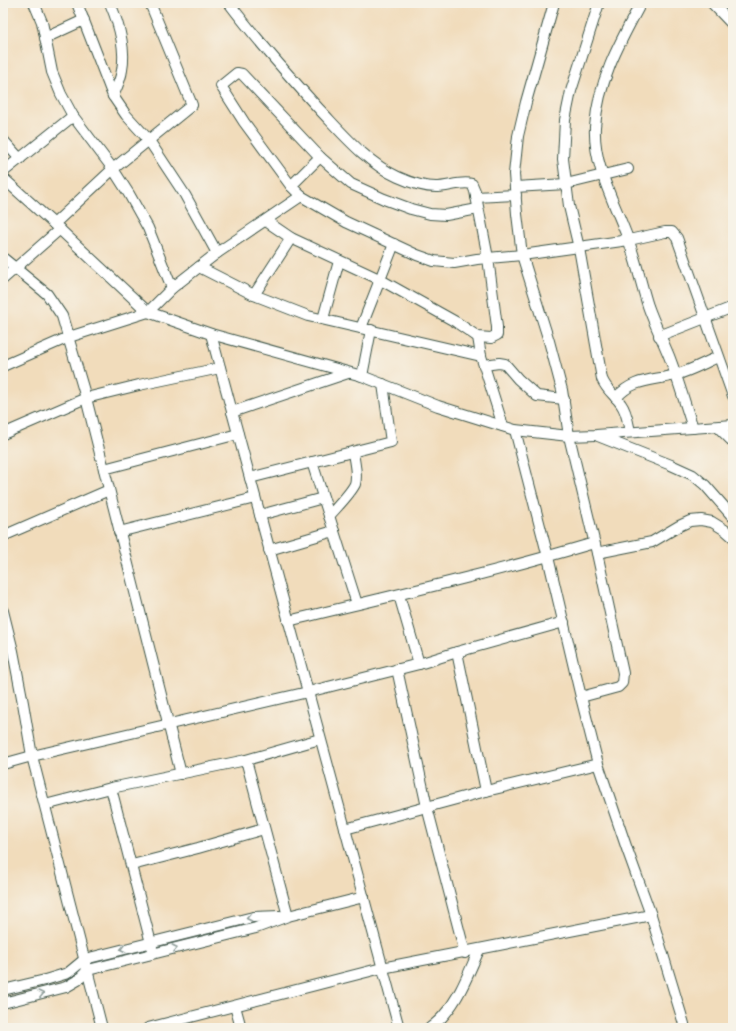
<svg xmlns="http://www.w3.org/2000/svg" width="736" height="1031" viewBox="0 0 736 1031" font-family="'Balsamiq Sans',sans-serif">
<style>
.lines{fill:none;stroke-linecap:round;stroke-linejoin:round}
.minor-casing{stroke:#3e5548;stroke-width:12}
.minor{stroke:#fff;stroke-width:10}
.oneway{stroke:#8f9e9a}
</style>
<rect width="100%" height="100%" fill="#f7f3e8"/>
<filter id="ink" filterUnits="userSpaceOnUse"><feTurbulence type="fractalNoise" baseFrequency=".025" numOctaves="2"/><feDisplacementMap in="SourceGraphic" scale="8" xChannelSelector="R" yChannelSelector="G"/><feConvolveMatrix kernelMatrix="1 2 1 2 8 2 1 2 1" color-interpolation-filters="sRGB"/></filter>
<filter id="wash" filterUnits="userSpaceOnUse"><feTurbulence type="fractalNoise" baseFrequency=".012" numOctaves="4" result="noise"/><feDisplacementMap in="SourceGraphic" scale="16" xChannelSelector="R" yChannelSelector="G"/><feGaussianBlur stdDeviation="0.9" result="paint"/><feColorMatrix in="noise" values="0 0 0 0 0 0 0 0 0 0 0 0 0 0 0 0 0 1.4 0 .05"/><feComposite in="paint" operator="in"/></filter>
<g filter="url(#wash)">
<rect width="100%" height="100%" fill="#f1dcbb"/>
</g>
<g filter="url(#ink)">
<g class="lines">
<defs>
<g id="minor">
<polyline points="34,3 42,22 52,72 61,94 73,116 113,169 129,194 148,228 172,288"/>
<polyline points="77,3 113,96 126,115 148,139 185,195 217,253"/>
<path d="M110,3C118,22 126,49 122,70C121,79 117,87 113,96"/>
<path d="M229,3C257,40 288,75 320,110C343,134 367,163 398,177C409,182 424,187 436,187C448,187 461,181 472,184L475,191L488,258L497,327V335L491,338L478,337L456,322L379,279L291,238L266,221"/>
<polyline points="554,3 526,102 518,136 514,174 517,214 522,255 549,341 562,390 569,436 597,553 623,673 622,683 618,687 581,697"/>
<path d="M599,3L571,91L565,120L563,159L569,206L579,248L602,379C607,391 614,394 621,404C627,412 628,423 630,432"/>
<path d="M641,3C620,42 598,81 595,127C593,166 615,203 628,239C636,260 641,284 648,306C654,323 662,339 669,356C678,379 685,404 693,428"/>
<polyline points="712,3 733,25"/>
<polyline points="45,38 84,20"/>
<polyline points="3,140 20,159"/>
<polyline points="3,172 73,116"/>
<polyline points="3,178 54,224 148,312 211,334 362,376 438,406 515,430 569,436 596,435 733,425"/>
<polyline points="291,186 320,157"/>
<polyline points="515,187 566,184 628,169"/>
<polyline points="476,197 516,195"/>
<polyline points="478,209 446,215 430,214 411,209 384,199 351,184 320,157 242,74 237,73 221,86 244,122 291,186 301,196 346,222 417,255 434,261 454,263 477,259 522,255 629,240 665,232 672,232 677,238 733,396"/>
<polyline points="54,224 113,169 192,105 150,3"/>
<polyline points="3,258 47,294 62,316 86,398 181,774"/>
<polyline points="199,267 254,295 308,316 481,356"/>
<polyline points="3,279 60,229"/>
<polyline points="254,295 291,238"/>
<polyline points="323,319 339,261"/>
<polyline points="361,328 394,244"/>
<polyline points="211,334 399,1028"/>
<polyline points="659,336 733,307"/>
<polyline points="478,337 481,356 503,426"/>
<polyline points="484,365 499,363 505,364 518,379 537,396 564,399"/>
<polyline points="3,366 69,337 148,312 172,288 217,253 301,196"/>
<polyline points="362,376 371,330"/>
<path d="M616,398C633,378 653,381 675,375C690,371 704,363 718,357"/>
<polyline points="232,412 348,373"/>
<polyline points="718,427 733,442"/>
<polyline points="515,430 548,557 581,697 598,764 627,849 651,915 684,1024"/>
<polyline points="3,434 86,398 139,385 220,368"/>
<polyline points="598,436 671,465 693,475 705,485 733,517"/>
<polyline points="312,462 357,604"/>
<polyline points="104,469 238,434"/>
<polyline points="250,478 391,442 383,384"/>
<polyline points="260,515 323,498"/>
<path d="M329,516C336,508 351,493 355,484C358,474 354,462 353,452"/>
<polyline points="119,532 255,498"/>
<polyline points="3,536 109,490"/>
<polyline points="269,550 334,531"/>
<polyline points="597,553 652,542 679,526 690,521 701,520 712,522 725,530 733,537"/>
<polyline points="399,595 419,664"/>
<polyline points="3,611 13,651 23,703 32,756 102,1028"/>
<path d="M288,621C391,596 493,573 594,543"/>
<polyline points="457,652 486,791"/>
<polyline points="397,669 427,807 465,953"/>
<polyline points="246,760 288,916"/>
<polyline points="3,764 32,756 308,692 419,664 457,652 564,622"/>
<polyline points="111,788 152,947"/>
<polyline points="45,805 111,788 246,760 320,739"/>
<polyline points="345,829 486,791 598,764"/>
<polyline points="132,865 198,848 264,829"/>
<polyline points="3,990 45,980 68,973 85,959 253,917 280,916"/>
<polyline points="3,1003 66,987 78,980 88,970 256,928 288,916 364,897"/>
<polyline points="235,1006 241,1028"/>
<polyline points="148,1028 382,968 651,915"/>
<path d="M430,1028C435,1024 440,1020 444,1015C460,997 469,972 479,950"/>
</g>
</defs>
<use href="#minor" class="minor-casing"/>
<use href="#minor" class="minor"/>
</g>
<defs><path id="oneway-chevron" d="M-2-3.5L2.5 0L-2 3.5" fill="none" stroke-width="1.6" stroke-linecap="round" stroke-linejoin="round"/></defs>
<g class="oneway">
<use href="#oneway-chevron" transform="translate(249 918) rotate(169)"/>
<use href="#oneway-chevron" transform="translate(175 948) rotate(-14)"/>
<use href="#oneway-chevron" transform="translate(123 949) rotate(166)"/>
<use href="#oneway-chevron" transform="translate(41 994) rotate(-14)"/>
</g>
</g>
<rect width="736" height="1031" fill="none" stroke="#f7f3e8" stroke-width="16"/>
</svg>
